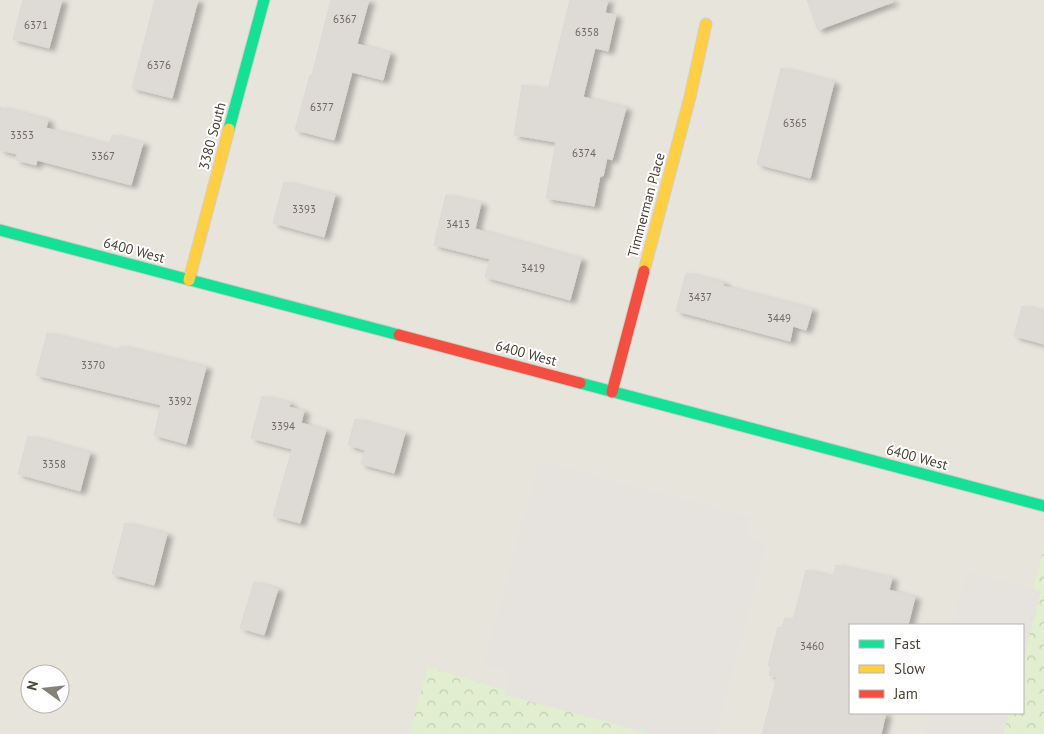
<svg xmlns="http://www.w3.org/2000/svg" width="1044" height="734" viewBox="0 0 1044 734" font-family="'PT Sans',sans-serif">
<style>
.residential{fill:#e7e4dc;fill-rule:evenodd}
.forest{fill:url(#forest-crowns)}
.parking{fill:#e6e3df}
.building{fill:#dedbd6;stroke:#dcd9d4;filter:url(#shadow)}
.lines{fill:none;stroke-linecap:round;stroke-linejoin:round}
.fast-casing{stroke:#d3cfc5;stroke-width:13}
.slow-casing{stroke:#d3cfc5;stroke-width:13}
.jam-casing{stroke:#d3cfc5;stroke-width:13}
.fast{stroke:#16e098;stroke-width:11}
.slow{stroke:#ffcf43;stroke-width:11}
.jam{stroke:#f24e42;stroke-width:11}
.labels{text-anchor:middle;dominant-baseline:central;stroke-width:4;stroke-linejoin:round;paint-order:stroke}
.number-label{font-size:11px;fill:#706a61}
.street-label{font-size:14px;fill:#4b4439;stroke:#fff}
</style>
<defs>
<pattern id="forest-crowns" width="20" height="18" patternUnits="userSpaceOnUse" patternTransform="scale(1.25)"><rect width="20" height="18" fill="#e1eecf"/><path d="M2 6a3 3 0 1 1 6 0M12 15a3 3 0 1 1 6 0" fill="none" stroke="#c3cdb2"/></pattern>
<filter id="shadow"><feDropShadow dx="5.5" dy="3" stdDeviation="2.5" flood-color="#0004"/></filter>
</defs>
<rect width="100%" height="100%" fill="#f4f2ee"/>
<path class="residential" d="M0,0H1044V734H0ZM850,625H1023V713H850ZM30,674H60V704H30Z"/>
<g class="forest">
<polygon points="1044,548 1044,734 994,734 1000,713 1023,713 1023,627"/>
<polygon points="428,667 648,734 409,734"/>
</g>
<g class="parking">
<polygon points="539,461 750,517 745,537 767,543 716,734 652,734 505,695 511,672 484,665"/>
<polygon points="967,571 1041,591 1023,660 1023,625 952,625"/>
<polygon points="929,713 1009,713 1003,734 923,734"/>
</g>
<g class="building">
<polygon points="23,0 62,0 49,48 13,39"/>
<polygon points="155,0 198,0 172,98 132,88"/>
<polygon points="331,0 369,0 357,44 390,53 383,80 352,72 334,140 295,130 310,75 312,75"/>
<polygon points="570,0 608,0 605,13 616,15 608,51 595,48 583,97 626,108 612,160 607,158 603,176 600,176 594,206 546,198 556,142 514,135 522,85 548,89"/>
<polygon points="807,0 892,0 893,2 818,30"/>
<polygon points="781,68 834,82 810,178 757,164"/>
<polygon points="0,107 48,120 46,128 109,145 112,135 143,143 131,185 37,160 36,165 16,160 17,154 0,150"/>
<polygon points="284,182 335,195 324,237 273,223"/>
<polygon points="446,195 481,203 475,229 581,259 570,300 485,277 490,259 434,245"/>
<polygon points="686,273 724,283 723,286 812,309 806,330 793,326 790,341 676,311"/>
<polygon points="1022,306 1044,311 1044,344 1014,336"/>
<polygon points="47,333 119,351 120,346 206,367 186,444 154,435 161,405 36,375"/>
<polygon points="262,396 290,403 289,407 304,411 301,423 326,430 300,523 273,516 292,449 251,438"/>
<polygon points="355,419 405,433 394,473 361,464 365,450 348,445"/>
<polygon points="28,436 90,453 80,491 18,474"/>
<polygon points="125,523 167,534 154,585 112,574"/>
<polygon points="836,565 892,578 889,590 915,597 908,625 850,625 850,713 886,713 881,734 762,734 777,677 769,675 771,666 768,665 778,627 782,628 785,618 793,620 806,570 833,577"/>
<polygon points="254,582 278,589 264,635 240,628"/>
</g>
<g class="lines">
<defs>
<g id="fast">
<polyline points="229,129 264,0"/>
<polyline points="0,230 399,335"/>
<polyline points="580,383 1044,506"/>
</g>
<g id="slow">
<polyline points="644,271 690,97 706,24"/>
<polyline points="189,280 229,129"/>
</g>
<g id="jam">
<polyline points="399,335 580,383"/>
<polyline points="612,392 644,271"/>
</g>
</defs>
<use href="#fast" class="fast-casing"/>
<use href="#slow" class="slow-casing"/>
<use href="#jam" class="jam-casing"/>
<use href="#fast" class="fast"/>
<use href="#slow" class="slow"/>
<use href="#jam" class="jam"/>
</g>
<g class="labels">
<g class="number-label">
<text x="345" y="19">6367</text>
<text x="36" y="25">6371</text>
<text x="587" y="32">6358</text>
<text x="159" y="65">6376</text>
<text x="322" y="107">6377</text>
<text x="795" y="123">6365</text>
<text x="22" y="135">3353</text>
<text x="584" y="153">6374</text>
<text x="103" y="156">3367</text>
<text x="304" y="209">3393</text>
<text x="458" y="224">3413</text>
<text x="533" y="268">3419</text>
<text x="700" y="297">3437</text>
<text x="779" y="318">3449</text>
<text x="93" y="365">3370</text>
<text x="180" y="401">3392</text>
<text x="283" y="426">3394</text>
<text x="54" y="464">3358</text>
<text x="812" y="646">3460</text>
</g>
<g class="street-label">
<text transform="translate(212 136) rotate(-75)">3380 South</text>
<text transform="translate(646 205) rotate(-75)">Timmerman Place</text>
<text transform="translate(134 250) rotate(15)">6400 West</text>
<text transform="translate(526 353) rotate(15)">6400 West</text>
<text transform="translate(917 457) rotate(15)">6400 West</text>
</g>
</g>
<rect x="849" y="624" width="175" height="90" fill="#ffffff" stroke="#b7b4b0"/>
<rect x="859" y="640" width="25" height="8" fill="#16e098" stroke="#b7b4b0"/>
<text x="894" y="649" font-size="15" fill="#4b4439">Fast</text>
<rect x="859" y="665" width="25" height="8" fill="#ffcf43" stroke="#b7b4b0"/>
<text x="894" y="674" font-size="15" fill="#4b4439">Slow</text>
<rect x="859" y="690" width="25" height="8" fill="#f24e42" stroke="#b7b4b0"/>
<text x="894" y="699" font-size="15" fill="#4b4439">Jam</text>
<g transform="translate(45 689) rotate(285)"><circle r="24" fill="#ffffff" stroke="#b7b4b0"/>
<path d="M0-4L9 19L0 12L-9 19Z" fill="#868178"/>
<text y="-8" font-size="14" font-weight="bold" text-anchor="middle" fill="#4b4439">N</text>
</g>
</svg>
